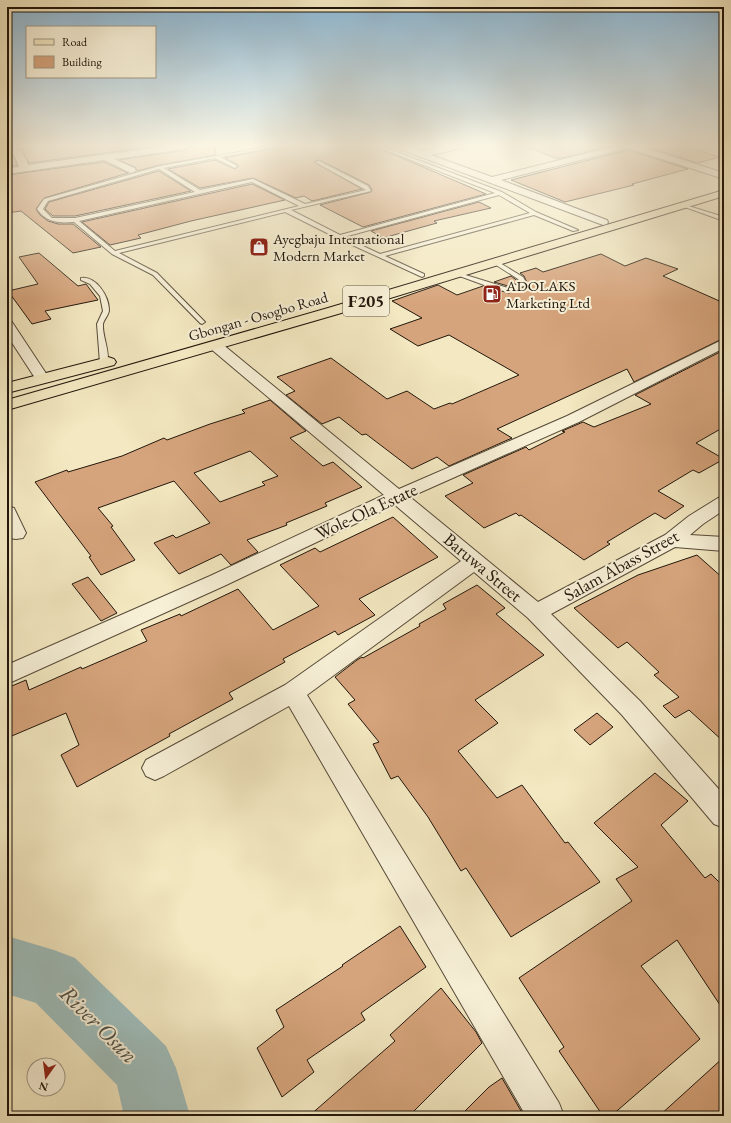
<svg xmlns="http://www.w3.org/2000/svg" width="731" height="1123" viewBox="0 0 731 1123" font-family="'EB Garamond',serif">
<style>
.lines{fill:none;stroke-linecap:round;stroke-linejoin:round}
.river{fill:#9fbebc;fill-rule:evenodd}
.building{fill:#d6a47c;stroke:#21160b;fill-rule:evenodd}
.service-casing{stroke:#564a38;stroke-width:2}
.minor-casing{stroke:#564a38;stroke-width:2}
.primary-casing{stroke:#21160b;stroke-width:2}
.service{fill:#f7f0d7;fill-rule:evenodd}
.minor{fill:#f7f0d7;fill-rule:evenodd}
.primary{fill:#f3e8c1;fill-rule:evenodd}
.labels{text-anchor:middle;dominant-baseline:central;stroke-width:4;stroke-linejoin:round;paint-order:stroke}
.far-poi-label{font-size:15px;fill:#21160b;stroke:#f7f0d7;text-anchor:start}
.far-street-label{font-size:15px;fill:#21160b;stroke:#f7f0d7}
.shield{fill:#f7f0d7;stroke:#615748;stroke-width:1}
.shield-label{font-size:17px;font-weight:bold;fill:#21160b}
.street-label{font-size:18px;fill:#21160b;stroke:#f7f0d7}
.near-water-label{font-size:23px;font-style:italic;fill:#4d5149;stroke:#f7f0d7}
</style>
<rect width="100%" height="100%" fill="#f3e8c1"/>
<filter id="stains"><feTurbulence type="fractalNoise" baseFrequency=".005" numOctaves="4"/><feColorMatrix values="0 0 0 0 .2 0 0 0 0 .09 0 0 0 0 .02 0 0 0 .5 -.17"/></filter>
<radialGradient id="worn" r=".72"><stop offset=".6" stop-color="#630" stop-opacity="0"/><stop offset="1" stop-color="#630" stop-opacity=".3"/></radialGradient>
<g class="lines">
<polygon class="river" points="7,936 54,950 75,958 166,1046 176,1068 190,1116 124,1116 117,1085 36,1003 7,994"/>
</g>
<g class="building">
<polygon points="38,146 157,146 29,163 20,149"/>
<polygon points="191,146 215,146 216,155 160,165 137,171 135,167 119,160 186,150"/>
<polygon points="285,146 374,146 486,194 363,227 320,205 371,192 372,190 369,185 320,160 315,161 314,162 362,189 312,201 304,196 296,198 253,178 200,188 168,169 215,160 235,169 238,167 238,165 225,158"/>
<polygon points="529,146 599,146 604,148 558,159 529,148"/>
<polygon points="655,146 683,146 720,157 697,163 655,149"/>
<polygon points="628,150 688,169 632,184 634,185 565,202 511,180"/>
<polygon points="7,152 14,157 17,166 7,166"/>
<polygon points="104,162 128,173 44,198 36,209 40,215 48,221 58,224 73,224 101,247 73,253 21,211 7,213 7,175"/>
<polygon points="159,171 191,191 75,216 53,216 45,209 49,202"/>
<polygon points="252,184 285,200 191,221 138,235 141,238 110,245 82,222"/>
<polygon points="479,202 491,208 434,221 437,223 383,238 371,231"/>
<polygon points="39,253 78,286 86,284 98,300 45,311 51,319 32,324 8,291 38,284 19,257"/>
<polygon points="601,254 625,266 646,258 678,269 663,276 724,303 724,338 634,382 627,369 497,429 512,438 449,466 437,457 412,469 366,434 362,435 339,417 322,424 286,395 295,391 277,377 331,358 387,399 407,391 434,409 450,403 452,404 519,375 449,335 418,346 390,329 422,318 392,301 438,285 457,295 483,286 509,293 528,285 524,276 520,273 536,268 543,272"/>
<polygon points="511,276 519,282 508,286 494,282"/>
<polygon points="724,350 724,427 696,443 724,459 699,473 693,470 658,491 684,506 665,519 655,513 607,542 610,544 584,560 521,515 519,516 516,513 484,528 445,496 473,483 463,475 526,447 529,450 565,432 562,431 583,422 594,427 651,404 635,395"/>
<path d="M270,400L306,431L290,438L323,466L333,462L362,487L325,503L327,506L286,523L287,525L247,540L258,552L231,565L221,554L179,574L154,543L173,535L176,538L210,523L174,481L98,508L113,526L111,527L135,560L101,575L89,557L91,556L35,482L67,470L68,472L122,456L164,438L167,440L210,424L245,413L242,410ZM250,451L278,476L262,482L265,485L220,502L194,473Z"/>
<polygon points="393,517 438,557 359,599 375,615 338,635 335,631 283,659 285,662 229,693 233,699 169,734 170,736 77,787 61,755 79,745 66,713 7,738 7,688 26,680 29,690 81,667 82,669 147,641 141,630 180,614 181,616 238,589 273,630 319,606 280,565 315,548 320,552"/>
<polygon points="697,555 724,579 724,742 689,710 675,718 663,706 679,697 654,675 659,672 627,642 618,648 574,608 638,575"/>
<polygon points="88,577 117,613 101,621 72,584"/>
<polygon points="477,585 505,608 496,614 544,655 475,700 498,723 458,751 497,798 522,785 565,843 568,842 600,882 511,937 466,868 461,871 428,817 398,776 391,779 373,744 379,742 348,704 355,700 335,677 357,660 362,657 363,658 420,626 419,624 446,609 443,604"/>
<polygon points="597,713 613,727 590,745 574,730"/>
<polygon points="655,773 688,801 661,825 705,878 711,874 724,887 724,1011 677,940 641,966 700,1039 611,1116 603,1116 559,1051 564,1047 519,978 632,901 616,879 638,867 594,823"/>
<polygon points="400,926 426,967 361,1013 365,1020 307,1060 314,1072 282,1097 257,1048 284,1027 276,1010 343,966 342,965"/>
<polygon points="441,988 476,1032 482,1043 409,1116 309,1116 395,1041 390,1035"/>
<polygon points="724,1057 724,1116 659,1116"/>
<polygon points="502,1078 524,1116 460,1116 489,1087"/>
</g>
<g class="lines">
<defs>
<g id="service">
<path d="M273,146H282L220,157L237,166L235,168L215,158L164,168L200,190L253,179L305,204L366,190L315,162L319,161L368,186L371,191L291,210L340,235L495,193L375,146H381L502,192L536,212L578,230L573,231L534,215L385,256L424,274V276L422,277L337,238L285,212L119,253L157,273L204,321L205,322L202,324L200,323L153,275L112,254L74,222C58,223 47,223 37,209L44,199L160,166ZM159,169L195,192L75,218H52L43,209L48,201ZM252,182L299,206L115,251L79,221ZM499,195L530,213L380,254L344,237Z"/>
<polygon points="682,204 724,217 724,221 682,206"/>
<polygon points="495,260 523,277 527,284 526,285 508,292 495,289 454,274 459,273 508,288 521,283 518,279 493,263 492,262"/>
<path d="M81,278C96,276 109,296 109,310C109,315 104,319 103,324C102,337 111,352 107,365H101L100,363L97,324L103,311L100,296L90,284L81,280Z"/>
</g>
<g id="minor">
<path d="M7,146C18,146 25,155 28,165L168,146H190L186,149L114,159L134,168L136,170L134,172L131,173L104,160L7,174V168L19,167L15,156L7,150Z"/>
<polygon points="396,146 408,146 422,151 448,146 464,146 463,148 431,155 492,177 616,146 639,146 724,173 724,179 628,148 501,180 607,220 608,222 607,224 603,225 397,148"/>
<polygon points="7,321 12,322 49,378 47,381 42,382 37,381 35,378 7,335"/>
<polygon points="724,339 724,348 579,422 410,497 538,602 665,535 689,516 718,498 724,496 724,510 703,524 690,535 724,537 724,551 675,547 551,614 640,701 724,795 724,828 714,824 622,715 528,618 474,572 307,695 559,1103 564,1116 526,1116 289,706 164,776 155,780 146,776 142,768 146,760 285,685 461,561 395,505 224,586 7,684 7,665 210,576 384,495 211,349 209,346 211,343 216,342 221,343 399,489 567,416"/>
<polygon points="7,506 14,508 26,533 23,538 16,539 9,538 7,534"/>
</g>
<g id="primary">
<polygon points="724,190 724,196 338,314 7,410 7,400 328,308"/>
<polygon points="108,357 114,359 116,362 114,365 7,393 7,383"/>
</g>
</defs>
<use href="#service" class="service-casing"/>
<use href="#minor" class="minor-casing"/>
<use href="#primary" class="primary-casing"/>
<use href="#service" class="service"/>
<use href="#minor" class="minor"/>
<use href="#primary" class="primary"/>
</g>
<linearGradient id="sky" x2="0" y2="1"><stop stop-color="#8bb8d6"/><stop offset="0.48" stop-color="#faf5e3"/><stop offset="1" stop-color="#faf5e3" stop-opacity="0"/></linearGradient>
<rect width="731" height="303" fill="url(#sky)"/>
<defs>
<symbol id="shop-square" viewBox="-11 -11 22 22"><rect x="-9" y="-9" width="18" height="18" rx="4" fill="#8f2418" stroke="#f7f0d7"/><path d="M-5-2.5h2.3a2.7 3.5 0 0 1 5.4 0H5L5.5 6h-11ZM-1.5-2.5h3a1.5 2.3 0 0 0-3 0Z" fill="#fff"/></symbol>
<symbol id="fuel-square" viewBox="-11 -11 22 22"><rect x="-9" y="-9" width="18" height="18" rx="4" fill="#8f2418" stroke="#f7f0d7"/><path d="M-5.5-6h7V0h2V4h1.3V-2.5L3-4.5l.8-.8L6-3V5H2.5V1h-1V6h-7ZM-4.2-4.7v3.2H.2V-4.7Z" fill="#fff"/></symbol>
</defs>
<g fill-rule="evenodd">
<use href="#shop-square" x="248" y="236" width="22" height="22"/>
<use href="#fuel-square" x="481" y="283" width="22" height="22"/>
</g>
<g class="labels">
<g class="far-poi-label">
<text x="273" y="238">Ayegbaju International<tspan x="273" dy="17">Modern Market</tspan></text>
<text x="506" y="285">ADOLAKS<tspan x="506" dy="17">Marketing Ltd</tspan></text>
</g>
<g class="far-street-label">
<text transform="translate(258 316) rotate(-16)">Gbongan - Osogbo Road</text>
</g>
<rect class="shield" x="343" y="286" width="46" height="30" rx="3"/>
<g class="shield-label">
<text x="366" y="301">F205</text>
</g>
<g class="street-label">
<text transform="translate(366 511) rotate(-25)">Wole-Ola Estate</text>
<text transform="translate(621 565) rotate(-29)">Salam Abass Street</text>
<text transform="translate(483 567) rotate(40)">Baruwa Street</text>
</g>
<g class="near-water-label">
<text transform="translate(99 1024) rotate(45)">River Osun</text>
</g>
</g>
<rect width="731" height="1123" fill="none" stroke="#f3e8c1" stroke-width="24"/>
<rect x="8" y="8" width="715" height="1107" fill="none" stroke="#21160b" stroke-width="2"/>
<rect x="12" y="12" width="707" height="1099" fill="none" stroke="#21160b"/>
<rect x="26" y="26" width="130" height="52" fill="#f7f0d7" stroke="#a19985"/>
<rect x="34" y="39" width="20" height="6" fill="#f3e8c1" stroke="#a19985"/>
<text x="62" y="46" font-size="12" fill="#21160b">Road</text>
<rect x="34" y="56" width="20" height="12" fill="#d6a47c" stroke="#a19985"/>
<text x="62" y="66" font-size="12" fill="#21160b">Building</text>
<g transform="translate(46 1077) rotate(194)"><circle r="19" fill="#f7f0d7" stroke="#a19985"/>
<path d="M0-3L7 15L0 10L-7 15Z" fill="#8f2418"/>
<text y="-6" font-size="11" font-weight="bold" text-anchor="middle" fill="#21160b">N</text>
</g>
<rect width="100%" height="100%" filter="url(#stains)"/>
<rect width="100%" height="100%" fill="url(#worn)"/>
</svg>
